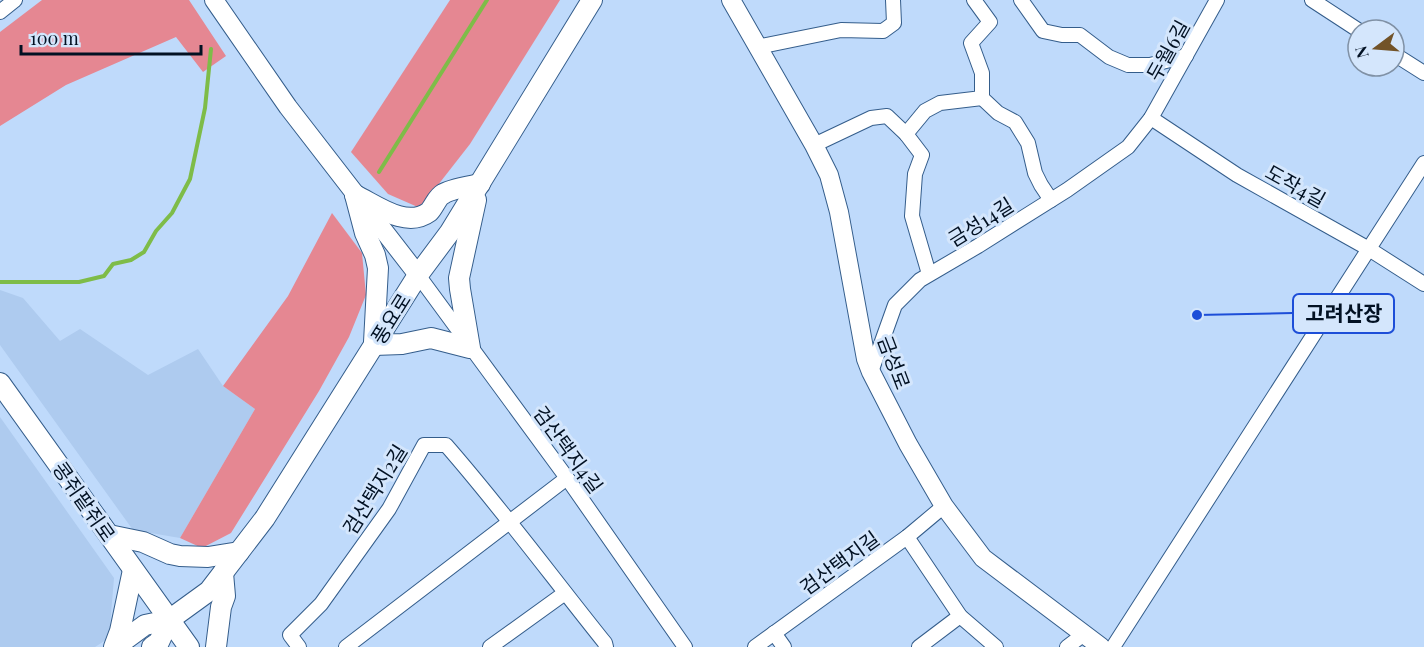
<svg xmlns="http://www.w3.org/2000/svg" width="1424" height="647" viewBox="0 0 1424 647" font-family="'Playfair Display','Noto Sans KR',serif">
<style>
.built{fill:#aecbef}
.green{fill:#e58792}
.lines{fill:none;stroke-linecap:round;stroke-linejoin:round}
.stream{stroke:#7ebc48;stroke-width:4}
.minor-casing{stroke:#345d8b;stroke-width:16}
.tertiary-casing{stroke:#345d8b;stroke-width:20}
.secondary-casing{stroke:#345d8b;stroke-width:22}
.minor{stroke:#fff;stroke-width:14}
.tertiary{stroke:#fff;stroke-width:18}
.secondary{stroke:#fff;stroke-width:20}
.labels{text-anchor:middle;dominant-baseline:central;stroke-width:6;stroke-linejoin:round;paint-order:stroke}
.street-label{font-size:20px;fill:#021123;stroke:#d4e6fc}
.leader{fill:none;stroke:#1d4ed8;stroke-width:2}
.callout-dot{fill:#1d4ed8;stroke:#d4e6fc;stroke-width:2}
.callout{fill:#d4e6fc;stroke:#1d4ed8;stroke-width:2}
.callout-label{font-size:21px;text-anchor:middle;font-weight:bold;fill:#021123}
</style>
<rect width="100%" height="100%" fill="#bfdafb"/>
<g class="built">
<polygon points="0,290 23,298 60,341 80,329 148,375 198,349 223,386 255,409 180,538 133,530 0,345"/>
<polygon points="0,417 114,578 109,638 95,647 0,647"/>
</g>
<g class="green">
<polygon points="42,0 189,0 226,56 203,72 176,37 66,85 0,126 0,32"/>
<polygon points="450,0 560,0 470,144 420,208 388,194 351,152"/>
<polygon points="332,213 362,253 366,295 349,337 319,391 231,533 202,548 180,538 255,409 223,386 288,296"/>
</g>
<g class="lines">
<g class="stream">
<polyline points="379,172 487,0"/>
<polyline points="0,282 79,282 104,276 113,264 131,260 144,252 156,231 172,213 190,179 205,108 211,49"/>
</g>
<defs>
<g id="minor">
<polyline points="1021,0 1043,31 1062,35 1080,35 1109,57 1128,65 1150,65 1186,56"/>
<polyline points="1312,0 1358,30"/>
<polyline points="0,12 15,0"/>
<polyline points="757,47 841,30 883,31 894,23 893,0"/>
<polyline points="1394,54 1424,73"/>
<polyline points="982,98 998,113 1015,122 1028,143 1035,173 1041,185 1051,200"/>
<polyline points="1151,118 1237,175 1369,249 1424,284"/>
<polyline points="906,134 925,111 940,103 982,98 982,73 971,43 990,22 974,0"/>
<polyline points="814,145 871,118 887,116 906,134 922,155 915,174 912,216 929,274"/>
<polyline points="418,275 567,478 685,647"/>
<polyline points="871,372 895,305 920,280 978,246 1067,190 1128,147 1151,118 1217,0"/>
<polyline points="907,537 960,616 996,647"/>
<polyline points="774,633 784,647"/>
<path d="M299,647L290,635L321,604L389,509L424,445H446C502,509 552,577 605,643L606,647"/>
<polyline points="346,647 567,478"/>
<polyline points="490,647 565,593"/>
<polyline points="755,647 907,537 944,506"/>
<polyline points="919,647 960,616"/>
<polyline points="1067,647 1084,634"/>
<polyline points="1113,647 1424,163"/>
</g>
<g id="tertiary">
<polyline points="214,0 288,107 418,275"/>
<polyline points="731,0 814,145 829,175 839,212 866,359 871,372 908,444 944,506 983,558 1101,647"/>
</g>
<g id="secondary">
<polyline points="355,195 365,233 375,255 378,268 374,342"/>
<path d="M355,195C376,205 406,229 429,212C434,207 437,197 443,194C450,189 471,186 480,184"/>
<polyline points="374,345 402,344 431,338 470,348 460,289 459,278 476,200"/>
<polyline points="0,383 189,647"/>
<polyline points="109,535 143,542 170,554 180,556 208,557 239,552"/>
<polyline points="114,647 120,631 133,570"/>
<polyline points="115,647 145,625 169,620 209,591 265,518 418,275 450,232 592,0"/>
<polyline points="152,647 159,642 169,620"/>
<polyline points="216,647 221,607 225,596 223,573"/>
</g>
</defs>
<use href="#minor" class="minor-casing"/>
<use href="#tertiary" class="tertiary-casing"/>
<use href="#secondary" class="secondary-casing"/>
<use href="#minor" class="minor"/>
<use href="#tertiary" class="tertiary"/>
<use href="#secondary" class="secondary"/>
</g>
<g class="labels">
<g class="street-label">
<text transform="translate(1167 50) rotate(-61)">두월6길</text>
<text transform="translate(1296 185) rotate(29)">도작4길</text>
<text transform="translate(980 221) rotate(-32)">금성14길</text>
<text transform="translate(390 318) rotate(-58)">풍요로</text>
<text transform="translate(895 362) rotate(69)">금성로</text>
<text transform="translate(569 449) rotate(54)">검산택지4길</text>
<text transform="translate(374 489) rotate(-58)">검산택지2길</text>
<text transform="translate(85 501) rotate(55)">콩쥐팥쥐로</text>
<text transform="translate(839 562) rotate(-36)">검산택지길</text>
</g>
</g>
<path class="leader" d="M1197 315L1293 313"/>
<circle class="callout-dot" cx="1197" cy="315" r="6"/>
<rect class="callout" x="1293" y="294" width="101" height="39" rx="6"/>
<g class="callout-label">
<text x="1344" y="321">고려산장</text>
</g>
<g transform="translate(1376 48) rotate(254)"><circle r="28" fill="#d4e6fc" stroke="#8091a5" stroke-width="1.5"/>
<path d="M0-4.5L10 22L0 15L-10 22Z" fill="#725328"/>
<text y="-9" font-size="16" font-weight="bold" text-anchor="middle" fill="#021123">N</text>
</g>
<path d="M21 45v9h180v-9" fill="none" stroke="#021123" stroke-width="3"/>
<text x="30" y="45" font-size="18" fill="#021123" stroke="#d4e6fc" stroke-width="4.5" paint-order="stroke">100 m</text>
</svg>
